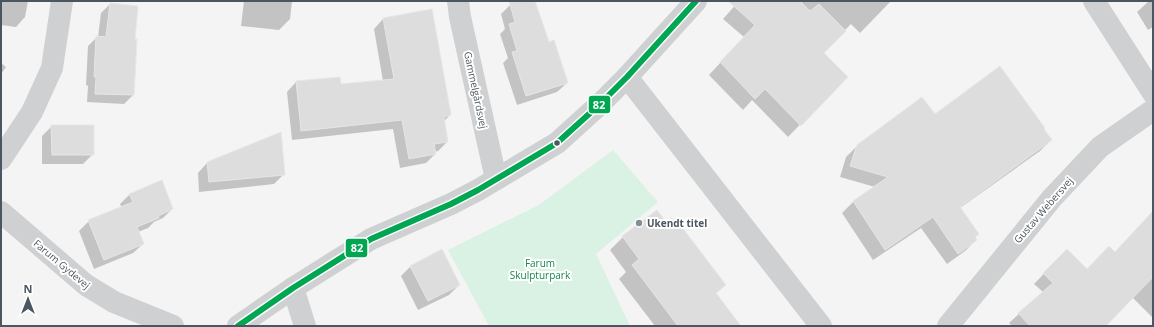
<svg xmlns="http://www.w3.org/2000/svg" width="1154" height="327" viewBox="0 0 1154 327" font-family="'Open Sans',sans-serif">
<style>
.green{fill:#d9f2e3}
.shadow{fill:#0003}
.building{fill:#ddddde;stroke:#e5e6e7}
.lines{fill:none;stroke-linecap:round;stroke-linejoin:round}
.minor{stroke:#ced0d2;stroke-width:22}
.bus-1-casing{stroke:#fff;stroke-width:9}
.bus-1{stroke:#00a651;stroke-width:6}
.bus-dot{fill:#4a5661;stroke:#fff;stroke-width:1.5}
.poi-dot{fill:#868d94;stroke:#fff;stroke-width:1.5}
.labels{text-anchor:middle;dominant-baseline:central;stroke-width:4;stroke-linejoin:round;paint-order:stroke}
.street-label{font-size:10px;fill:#4a5661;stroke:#fff}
.poi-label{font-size:10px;font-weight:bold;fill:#4a5661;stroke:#fff;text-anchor:start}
.park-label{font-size:10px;fill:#17864f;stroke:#fff}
.line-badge{stroke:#fff;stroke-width:1.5}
.badge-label{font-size:11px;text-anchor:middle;font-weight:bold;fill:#fff}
</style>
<rect width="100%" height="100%" fill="#f4f4f4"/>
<polygon class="green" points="613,150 658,202 596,254 630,326 489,326 448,250 539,205"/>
<g class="shadow">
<polygon points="1,1 28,1 25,17 16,27 1,25"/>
<polygon points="244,1 292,1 290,19 279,30 241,26"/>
<polygon points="521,1 534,1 548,43 567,83 557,92 517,105 503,63 508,58 500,34 505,29 501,14 510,5"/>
<polygon points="739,1 891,1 860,33 851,24 822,53 846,77 788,137 752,100 743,110 709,75 744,37 723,19"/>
<polygon points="1149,1 1153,1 1153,27 1148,30 1137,12"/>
<polygon points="110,4 133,39 133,95 124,104 87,102 88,86 86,85 88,46 97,37 98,37 101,13"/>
<polygon points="383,19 450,115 443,122 447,142 438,151 435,152 435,154 426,163 400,168 393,129 292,140 287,92 296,82 340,86 383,81 374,29"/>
<polygon points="1,63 6,67 1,74"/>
<polygon points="934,116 1043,129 1051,140 1040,151 960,208 976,240 965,251 947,264 921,228 873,260 842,213 853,202 875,187 840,177 846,157 857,146"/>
<polygon points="52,126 93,154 83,164 42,164 42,136"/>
<polygon points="207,163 284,174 274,184 199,192 198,173"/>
<polygon points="130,194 172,209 163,218 154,222 148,228 138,232 143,244 133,253 94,269 79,231 89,221 122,208 120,204"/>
<polygon points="1153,212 1153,318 1132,297 1105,326 1012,326 1009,323 1043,292 1034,284 1067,250 1087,270 1114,253"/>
<polygon points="623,237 724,285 715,294 740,326 655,326 619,279 626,272 610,250"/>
<polygon points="410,267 459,285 449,295 418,310 401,276"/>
</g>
<g class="building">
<polygon points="509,1 535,1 549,42 554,40 568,83 526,96 512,52 517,51 509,24 515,22"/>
<polygon points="728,1 800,1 810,11 819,4 846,31 824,53 848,77 801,126 765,89 755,99 720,62 755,25"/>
<polygon points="110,3 138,6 135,39 137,39 134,95 95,94 96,77 94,77 96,36 106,37"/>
<polygon points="432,9 451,115 444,117 448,142 434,144 436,154 409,159 402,120 301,131 296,81 340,77 341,84 394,79 383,18"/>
<polygon points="1000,66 1045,128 1044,129 1052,140 960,207 979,234 975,237 977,240 958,254 933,217 885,250 853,201 888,177 850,166 857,145 922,97 935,114"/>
<polygon points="51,125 94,125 94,155 52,155"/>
<polygon points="281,132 285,175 209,182 207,162"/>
<polygon points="162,180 173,209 158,216 159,218 137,227 144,244 104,260 88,220 133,202 129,194"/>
<polygon points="657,210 666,222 672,218 679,228 681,226 726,285 716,293 741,326 678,326 632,265 639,259 622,236"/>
<polygon points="1153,211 1153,277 1106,326 1030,326 1018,313 1053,283 1043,273 1067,249 1087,269 1109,246 1115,252"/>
<polygon points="442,249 460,285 428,301 410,266"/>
</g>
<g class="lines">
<g class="minor">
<polyline points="458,1 460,17 496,179"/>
<polyline points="1094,1 1153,93"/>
<polyline points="627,77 821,326"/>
<polyline points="1,159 32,112 52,68 62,1"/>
<polyline points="1,212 86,285 114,302 173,326"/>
<polyline points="293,288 305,326"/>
<polyline points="238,326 293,288 371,239 451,204 478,190 557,143 599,105 627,77 696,1"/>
<polyline points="948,326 1052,198 1100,147 1153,110"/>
</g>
<defs>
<polyline id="bus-1" points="238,326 293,288 371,239 451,204 478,190 557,143 599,105 627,77 696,1"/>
</defs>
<use href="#bus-1" class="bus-1-casing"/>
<use href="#bus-1" class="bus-1"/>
</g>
<circle class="bus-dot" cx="557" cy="143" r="3.5"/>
<circle class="poi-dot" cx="639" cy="223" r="4"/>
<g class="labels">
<g class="street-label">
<text transform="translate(476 90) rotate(78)">Gammelgårdsvej</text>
<text transform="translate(1043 210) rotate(-49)">Gustav Webersvej</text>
<text transform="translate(62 264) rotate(40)">Farum Gydevej</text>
</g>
<g class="poi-label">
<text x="647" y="223">Ukendt titel</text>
</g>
<g class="park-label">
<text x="540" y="263">Farum<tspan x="540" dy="12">Skulpturpark</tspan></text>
</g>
</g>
<g class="line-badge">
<rect x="588" y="95" width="23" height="19" rx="4" fill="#00a651"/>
<rect x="345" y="238" width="23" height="20" rx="4" fill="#00a651"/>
</g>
<g class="badge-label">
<text x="599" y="109">82</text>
<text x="357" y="252">82</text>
</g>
<rect width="1154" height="327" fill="none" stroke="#4a5661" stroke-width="4"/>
<g transform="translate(28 299)" stroke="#ffffff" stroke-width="3" paint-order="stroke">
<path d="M0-3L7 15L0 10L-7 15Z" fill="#4a5661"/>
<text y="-6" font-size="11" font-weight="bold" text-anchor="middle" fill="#4a5661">N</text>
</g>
</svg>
